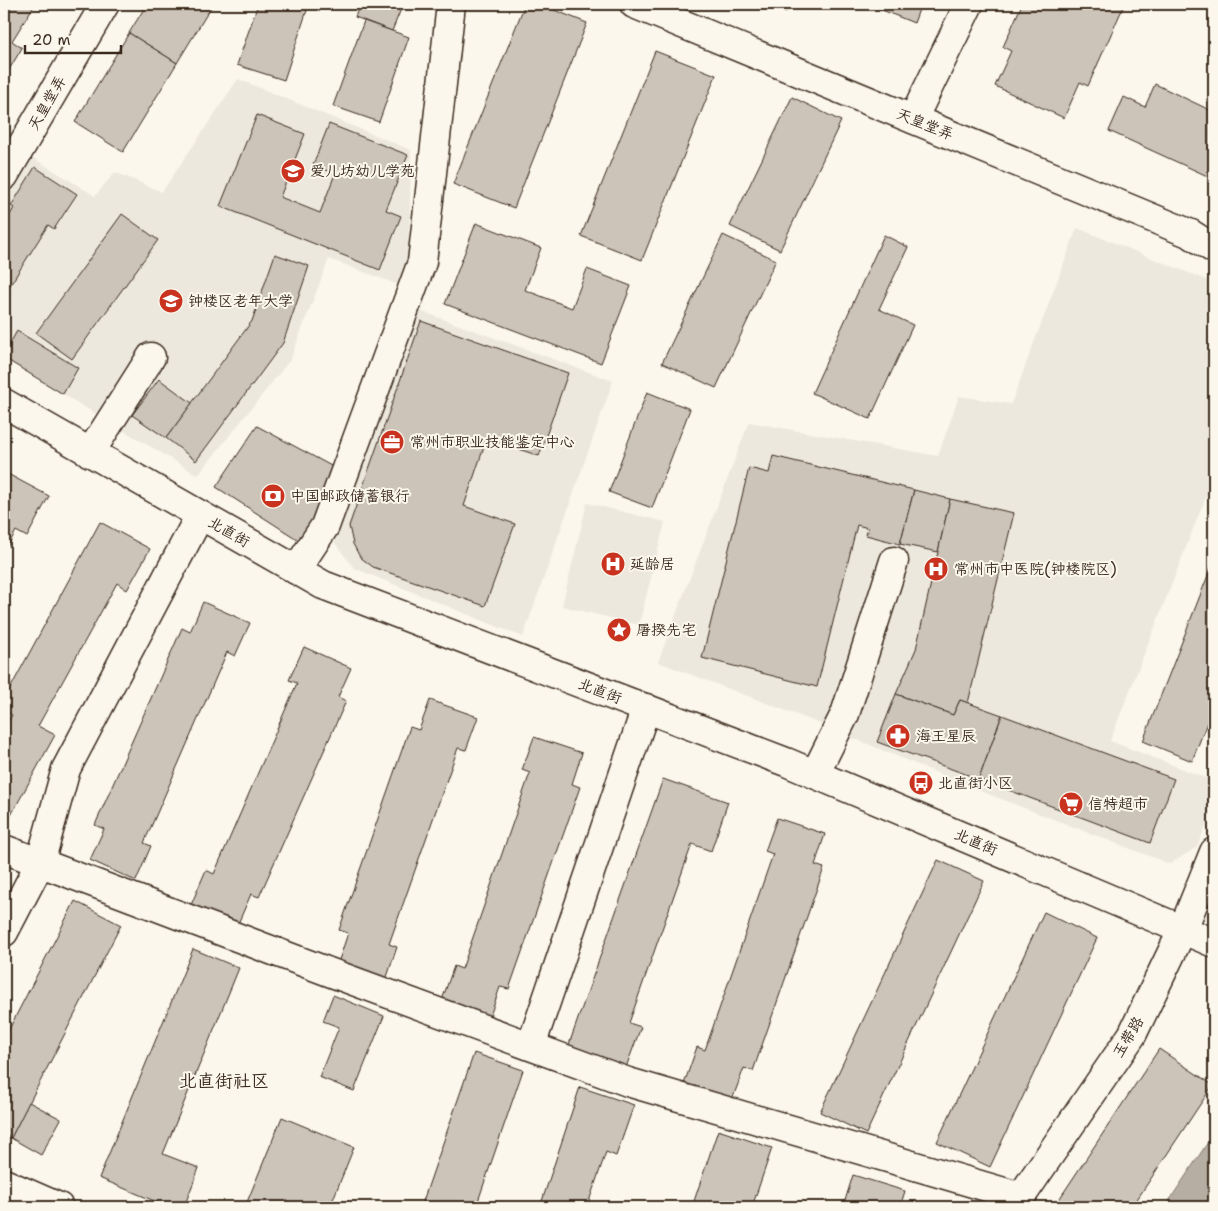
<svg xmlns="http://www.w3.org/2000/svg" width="1218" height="1211" viewBox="0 0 1218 1211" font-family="'Shantell Sans','LXGW WenKai TC',sans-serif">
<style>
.built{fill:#ede8dd}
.water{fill:#b6aea2;stroke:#85796d}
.building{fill:#ccc4b9;stroke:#3b2a1e}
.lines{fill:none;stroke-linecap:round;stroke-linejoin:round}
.minor-casing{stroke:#3b2a1e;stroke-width:31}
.major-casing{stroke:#3b2a1e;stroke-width:31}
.minor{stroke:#fbf7ec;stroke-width:28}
.major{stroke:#fbf7ec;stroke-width:28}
.labels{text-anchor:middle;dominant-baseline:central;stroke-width:4;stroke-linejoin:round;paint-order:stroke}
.street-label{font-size:15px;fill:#3b2a1e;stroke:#fbf7ec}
.poi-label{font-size:15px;fill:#3b2a1e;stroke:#fbf7ec;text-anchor:start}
.quarter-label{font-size:18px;fill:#3b2a1e;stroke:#fbf7ec}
</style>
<rect width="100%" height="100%" fill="#fbf7ec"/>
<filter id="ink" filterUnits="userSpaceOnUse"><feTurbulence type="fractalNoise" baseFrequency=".02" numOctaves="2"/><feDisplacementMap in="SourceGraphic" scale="10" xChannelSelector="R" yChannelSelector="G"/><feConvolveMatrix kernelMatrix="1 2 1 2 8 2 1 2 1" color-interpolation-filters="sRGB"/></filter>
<g filter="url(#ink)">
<g class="built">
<polygon points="238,79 411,150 409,254 399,285 329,259 290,360 198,475 4,359 4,199 30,156 95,196 115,172 162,192"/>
<polygon points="1077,228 1214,283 1214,476 1110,741 1214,781 1214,806 1197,847 1170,864 975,789 808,719 658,662 749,422 938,456 959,396 1011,404"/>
<polygon points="418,310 613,381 523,637 354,568 332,539"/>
<polygon points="587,503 665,522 639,625 562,606"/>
</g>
<polygon class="water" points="1214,1133 1214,1207 1165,1207"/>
<g class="building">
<polygon points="4,4 35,4 12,41 22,48 4,78"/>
<polygon points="147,4 213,4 177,63 129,33"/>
<polygon points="258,4 309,4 284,80 237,65"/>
<polygon points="360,4 403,4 392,31 355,17"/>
<polygon points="525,4 539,4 587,23 514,208 453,184"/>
<polygon points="764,4 790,4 786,12"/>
<polygon points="867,4 921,4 914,23"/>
<polygon points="1022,4 1124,5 1088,86 1080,82 1064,118 995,86 1011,51 1003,47"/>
<polygon points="364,21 409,37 379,122 333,106"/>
<polygon points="129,33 177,63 123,152 75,122"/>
<polygon points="655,51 716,75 642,260 581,236"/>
<polygon points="1155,84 1214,112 1214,179 1109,131 1124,97 1145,107"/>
<polygon points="792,97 841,121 780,250 730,226"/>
<polygon points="257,115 305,134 280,197 320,213 335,174 313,165 329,124 408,155 386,210 401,216 380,270 220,206"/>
<polygon points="35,167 77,194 54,229 48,225 4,295 4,225 14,208 11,206"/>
<polygon points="122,214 158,240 72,359 36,333"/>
<polygon points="476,223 541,248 525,290 572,308 587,269 631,286 601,363 445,304"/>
<polygon points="723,235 776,260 716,388 662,363"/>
<polygon points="884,235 908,247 879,309 913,325 870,419 812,393"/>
<polygon points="275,254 309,266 283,343 196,461 166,438 252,321"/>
<polygon points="421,321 568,373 539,456 487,438 464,506 515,524 485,606 373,567 360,557 353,544 349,526"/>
<polygon points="17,331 78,368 63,394 4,358 4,354"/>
<polygon points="159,379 192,403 166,438 132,415"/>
<polygon points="647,392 690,409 652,508 609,492"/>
<polygon points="257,426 335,468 315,521 300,541 216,487"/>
<polygon points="773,456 914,490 900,544 866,535 868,528 857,525 817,687 702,658 749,468 769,473"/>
<polygon points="4,472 49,496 27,537 16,531 4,553"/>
<polygon points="914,490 950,499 938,552 900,544"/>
<polygon points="950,499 1014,513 968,703 960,700 953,715 896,694 916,649"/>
<polygon points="100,522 150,549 127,590 117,583 38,726 55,735 4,828 4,729 12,715 4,711 4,700"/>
<polygon points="1214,560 1214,705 1192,761 1143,741"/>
<polygon points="203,602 250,623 235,656 227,652 144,843 151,846 136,881 90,860 104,829 95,825 182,628 190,632"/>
<polygon points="304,647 351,668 338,697 346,701 259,897 251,894 237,926 191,905 206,870 214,874 297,683 289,680"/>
<polygon points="896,694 953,715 960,700 1002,715 979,779 877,742"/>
<polygon points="430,700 478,717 466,750 458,748 389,944 397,947 385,983 337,966 348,933 339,930 410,727 419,730"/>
<polygon points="1002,715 1174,779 1150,843 979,779"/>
<polygon points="534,737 582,753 572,784 580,787 509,989 500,987 489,1019 441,1003 454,966 462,969 530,773 522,770"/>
<polygon points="663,779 728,802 711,851 692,844 629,1023 641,1027 625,1070 567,1050"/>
<polygon points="777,818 825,834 815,865 824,868 753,1071 744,1068 732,1100 684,1084 697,1047 705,1050 773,854 765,851"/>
<polygon points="938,860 984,881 866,1134 820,1112"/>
<polygon points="75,901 121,925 11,1138 4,1135 4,1039"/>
<polygon points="1044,912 1097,938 990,1167 937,1142"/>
<polygon points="193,949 239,968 163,1154 199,1168 184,1207 169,1207 99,1178"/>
<polygon points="333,995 384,1016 354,1091 319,1077 339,1027 323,1021"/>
<polygon points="1159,1049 1213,1085 1132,1207 1054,1207"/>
<polygon points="474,1053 523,1070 476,1207 421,1207"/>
<polygon points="580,1087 634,1105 616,1156 606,1152 587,1207 540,1207"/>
<polygon points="29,1102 61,1119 41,1155 11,1138"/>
<polygon points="282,1117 354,1147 330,1207 245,1207"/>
<polygon points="718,1130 772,1148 752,1207 692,1207"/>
<polygon points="853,1175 905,1191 900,1207 843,1207"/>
</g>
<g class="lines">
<defs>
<g id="minor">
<polyline points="634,4 1191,234 1214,249"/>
<polyline points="913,119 969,4"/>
<polyline points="4,176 105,4"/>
<polyline points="4,403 323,585 786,762 1214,943"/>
<polyline points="90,453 151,357"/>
<polyline points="296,570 325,526 422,262 451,4"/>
<polyline points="815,774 845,714 894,561"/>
<polyline points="4,849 329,972 628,1082 1021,1197"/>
<polyline points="4,932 40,863 66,769 200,515"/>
<polyline points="531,1046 646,708"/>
<polyline points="1014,1207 1132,1035 1183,929 1214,852"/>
</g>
<polyline id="major" points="4,1183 59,1207"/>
</defs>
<use href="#minor" class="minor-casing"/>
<use href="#major" class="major-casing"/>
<use href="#minor" class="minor"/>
<use href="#major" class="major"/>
</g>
</g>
<defs>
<symbol id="school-disc" viewBox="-11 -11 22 22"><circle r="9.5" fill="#c8321e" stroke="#fbf7ec"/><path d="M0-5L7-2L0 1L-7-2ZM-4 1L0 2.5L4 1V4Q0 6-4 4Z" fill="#fff"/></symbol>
<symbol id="office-disc" viewBox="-11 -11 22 22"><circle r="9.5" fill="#c8321e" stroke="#fbf7ec"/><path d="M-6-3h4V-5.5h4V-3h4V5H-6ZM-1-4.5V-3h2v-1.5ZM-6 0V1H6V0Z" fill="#fff"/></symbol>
<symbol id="bank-disc" viewBox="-11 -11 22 22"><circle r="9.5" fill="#c8321e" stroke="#fbf7ec"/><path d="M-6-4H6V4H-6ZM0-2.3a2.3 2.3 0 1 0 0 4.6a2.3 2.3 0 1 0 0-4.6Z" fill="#fff"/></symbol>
<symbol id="hospital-disc" viewBox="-11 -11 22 22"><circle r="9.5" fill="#c8321e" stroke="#fbf7ec"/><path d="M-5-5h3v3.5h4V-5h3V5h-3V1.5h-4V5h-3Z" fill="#fff"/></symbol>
<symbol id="sight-disc" viewBox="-11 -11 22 22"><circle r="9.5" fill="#c8321e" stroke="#fbf7ec"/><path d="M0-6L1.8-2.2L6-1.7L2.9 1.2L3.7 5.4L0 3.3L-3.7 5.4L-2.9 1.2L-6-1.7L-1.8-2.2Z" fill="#fff"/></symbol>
<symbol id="pharmacy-disc" viewBox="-11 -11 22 22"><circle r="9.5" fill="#c8321e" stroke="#fbf7ec"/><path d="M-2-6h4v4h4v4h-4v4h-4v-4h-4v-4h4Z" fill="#fff"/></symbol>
<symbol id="bus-disc" viewBox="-11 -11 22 22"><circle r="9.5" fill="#c8321e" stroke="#fbf7ec"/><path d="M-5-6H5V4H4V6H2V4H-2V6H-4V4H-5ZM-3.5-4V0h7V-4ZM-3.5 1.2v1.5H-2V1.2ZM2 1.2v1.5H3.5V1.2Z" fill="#fff"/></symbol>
<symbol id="supermarket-disc" viewBox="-11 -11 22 22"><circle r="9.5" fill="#c8321e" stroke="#fbf7ec"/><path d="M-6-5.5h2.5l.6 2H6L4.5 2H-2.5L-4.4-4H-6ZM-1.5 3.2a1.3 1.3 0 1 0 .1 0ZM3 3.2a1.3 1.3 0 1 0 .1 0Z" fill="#fff"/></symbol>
</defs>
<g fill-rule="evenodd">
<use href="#school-disc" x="279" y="157" width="28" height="28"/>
<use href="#school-disc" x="157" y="287" width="28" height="28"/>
<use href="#office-disc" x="378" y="428" width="28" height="28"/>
<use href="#bank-disc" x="259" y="482" width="28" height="28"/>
<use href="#hospital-disc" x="599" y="550" width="28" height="28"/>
<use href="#hospital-disc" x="922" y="555" width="28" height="28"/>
<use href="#sight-disc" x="605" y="616" width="28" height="28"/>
<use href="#pharmacy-disc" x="884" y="722" width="28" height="28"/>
<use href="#bus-disc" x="907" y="769" width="28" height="28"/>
<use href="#supermarket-disc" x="1057" y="790" width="28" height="28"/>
</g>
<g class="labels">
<g class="street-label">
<text transform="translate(47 103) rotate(-60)">天皇堂弄</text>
<text transform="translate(925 124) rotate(22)">天皇堂弄</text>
<text transform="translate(229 532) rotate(30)">北直街</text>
<text transform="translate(600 691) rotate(21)">北直街</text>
<text transform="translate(976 842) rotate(23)">北直街</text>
<text transform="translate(1128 1037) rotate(-59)">玉带路</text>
</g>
<g class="poi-label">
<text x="310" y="171">爱儿坊幼儿学苑</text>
<text x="188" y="301">钟楼区老年大学</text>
<text x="410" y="442">常州市职业技能鉴定中心</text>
<text x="290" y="496">中国邮政储蓄银行</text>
<text x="630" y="564">延龄居</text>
<text x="954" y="569">常州市中医院(钟楼院区)</text>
<text x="636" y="630">屠揆先宅</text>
<text x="916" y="736">海王星辰</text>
<text x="938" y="783">北直街小区</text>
<text x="1088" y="804">信特超市</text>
</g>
<g class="quarter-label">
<text x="224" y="1081">北直街社区</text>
</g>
</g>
<rect width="1218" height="1211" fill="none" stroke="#fbf7ec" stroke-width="20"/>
<rect x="10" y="10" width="1198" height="1191" fill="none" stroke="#3b2a1e" stroke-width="2" filter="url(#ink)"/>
<path d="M25 45v8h96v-8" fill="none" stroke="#3b2a1e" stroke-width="2.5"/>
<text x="32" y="45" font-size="15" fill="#3b2a1e" stroke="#fbf7ec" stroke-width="4" paint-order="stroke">20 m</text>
</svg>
